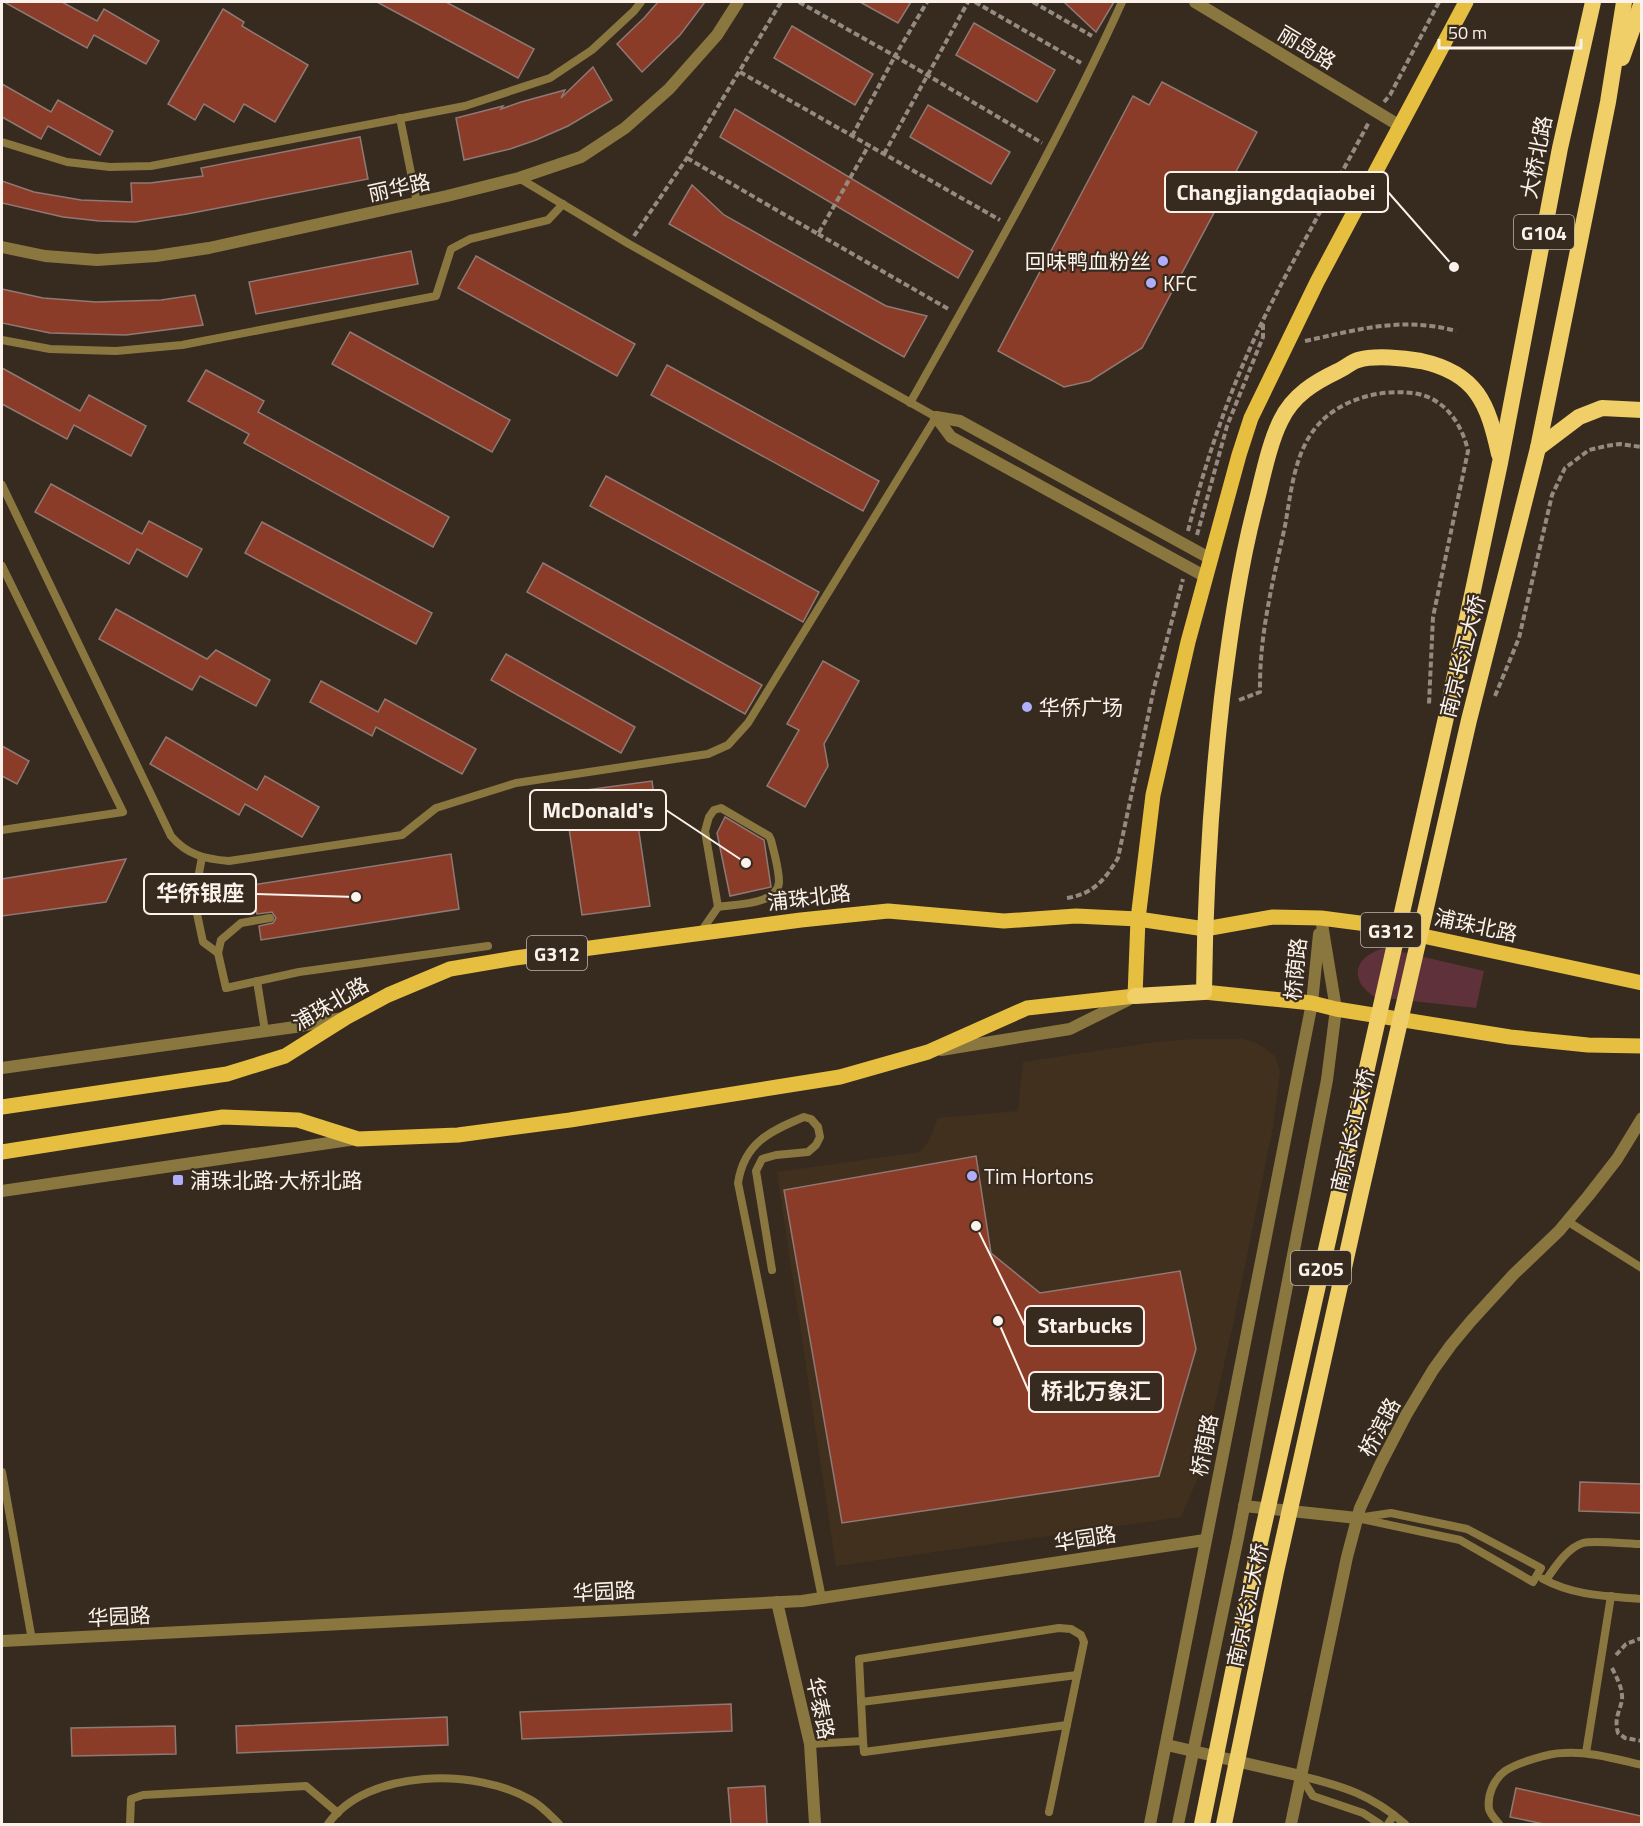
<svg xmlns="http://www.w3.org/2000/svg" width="1643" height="1826" viewBox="0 0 1643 1826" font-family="'Titillium Web','Noto Sans SC',sans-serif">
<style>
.built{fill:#42301f}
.green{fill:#5f313a}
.building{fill:#8b3c28;stroke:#8e7974;stroke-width:1.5}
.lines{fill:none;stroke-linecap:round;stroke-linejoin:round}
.path{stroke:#958a81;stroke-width:4;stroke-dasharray:6 3;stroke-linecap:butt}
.service{stroke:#8a7740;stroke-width:8}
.minor{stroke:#8a7740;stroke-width:12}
.tertiary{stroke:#8a7740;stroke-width:12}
.primary{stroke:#e7bf40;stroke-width:15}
.trunk{stroke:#f1cf68;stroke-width:16}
.poi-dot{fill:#b0aefa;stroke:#372b1f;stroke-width:2}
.labels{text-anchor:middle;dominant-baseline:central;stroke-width:4.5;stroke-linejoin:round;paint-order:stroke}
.shield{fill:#372b1f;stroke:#c0b6ae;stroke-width:1.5}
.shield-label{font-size:20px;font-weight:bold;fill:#fbf2eb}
.street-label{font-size:21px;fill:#fbf2eb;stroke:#372b1f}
.poi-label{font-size:21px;fill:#fbf2eb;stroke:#372b1f;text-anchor:start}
.leader{fill:none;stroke:#fbf2eb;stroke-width:2}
.callout-dot{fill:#fbf2eb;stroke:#372b1f;stroke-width:2}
.callout{fill:#372b1f;stroke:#fbf2eb;stroke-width:2}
.callout-label{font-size:22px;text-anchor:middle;font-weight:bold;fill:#fbf2eb}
</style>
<rect width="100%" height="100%" fill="#372b1f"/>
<polygon class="built" points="1193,1039 1243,1039 1257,1043 1275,1056 1280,1071 1273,1127 1232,1329 1199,1475 1181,1517 836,1566 777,1172 920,1152 929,1141 938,1118 1018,1111 1023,1062 1156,1042"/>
<path class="green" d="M1385,948L1484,971L1476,1008L1375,997C1347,980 1355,955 1385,948Z"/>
<g class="building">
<polygon points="4,2 62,2 97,21 104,9 159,41 146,64 94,35 87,48"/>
<polygon points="377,2 446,2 534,49 518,78"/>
<polygon points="658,2 705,2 680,35 642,72 617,44 644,18"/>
<polygon points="860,2 911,2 898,23"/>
<polygon points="1064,2 1114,2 1096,32"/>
<polygon points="223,9 244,22 242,26 308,65 275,122 244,104 234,122 204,104 195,120 168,104"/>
<polygon points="974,23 1055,70 1037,102 956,55"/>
<polygon points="792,26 873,74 855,105 774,58"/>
<polygon points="593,67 612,100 568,126 536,140 510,149 464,160 456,118 503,106 501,109 521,102 565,90 561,98"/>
<polygon points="1162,82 1257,132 1142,348 1090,381 1064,387 998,351 1133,96 1149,105"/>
<polygon points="2,84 51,112 58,100 113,131 100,155 48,126 41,139 2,117"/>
<polygon points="928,105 1010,152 991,184 910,137"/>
<polygon points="735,109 973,251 958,278 720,137"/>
<polygon points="360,137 368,179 187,214 135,222 99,221 63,217 2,203 2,181 34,192 81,200 132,202 131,183 150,183 203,176 201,168"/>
<polygon points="692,185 724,215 886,306 927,316 904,357 669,224"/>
<polygon points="411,251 418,284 256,314 249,282"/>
<polygon points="476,256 635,344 617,376 458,288"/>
<polygon points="2,289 43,298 96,302 161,300 195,295 203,325 126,335 50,333 2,323"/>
<polygon points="350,332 510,420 492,452 332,364"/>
<polygon points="667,365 879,481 863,511 651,395"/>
<polygon points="2,368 80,411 89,395 146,426 131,456 74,425 67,439 2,404"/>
<polygon points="206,370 264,401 258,412 449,517 433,547 244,443 249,434 188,401"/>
<polygon points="606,476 819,592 803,622 590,506"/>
<polygon points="51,484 142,534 149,521 202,549 187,577 137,549 129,564 35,512"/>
<polygon points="262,522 432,613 416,644 245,553"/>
<polygon points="543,563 762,685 745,714 527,592"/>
<polygon points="116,609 207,659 216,650 270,680 256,706 200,676 192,690 99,639"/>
<polygon points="506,654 635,727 621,753 491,680"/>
<polygon points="823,661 859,681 824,744 828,766 805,807 767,786 799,730 787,724"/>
<polygon points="321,681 378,712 385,699 476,749 462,774 376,727 372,736 310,702"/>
<polygon points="166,737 257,790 265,776 319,807 302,837 245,804 239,815 150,764"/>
<polygon points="2,746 29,761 17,784 2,776"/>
<polygon points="652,781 655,803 635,805 650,906 582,915 567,815 538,819 535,797"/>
<polygon points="725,817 764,840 771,887 730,896 717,833"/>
<polygon points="451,854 459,909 261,940 259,926 273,923 276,918 272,912 257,914 252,885"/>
<polygon points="126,859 106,902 2,916 2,879"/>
<polygon points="976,1156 991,1253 1040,1293 1180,1271 1196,1349 1159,1476 842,1523 784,1190"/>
<polygon points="1580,1482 1641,1484 1641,1513 1579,1511"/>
<polygon points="731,1704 732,1731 522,1739 520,1712"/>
<polygon points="447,1717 448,1745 237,1753 236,1726"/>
<polygon points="175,1726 176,1754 72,1756 71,1728"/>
<polygon points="765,1786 767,1824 731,1824 728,1788"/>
<polygon points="1516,1788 1641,1816 1641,1824 1544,1824 1510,1817"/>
</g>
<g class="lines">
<g class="path">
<polyline points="799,2 895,56 927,2"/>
<polyline points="975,2 1081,63"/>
<polyline points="1033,2 1092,36"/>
<polyline points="740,72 1000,220"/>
<polyline points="1384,102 1390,95 1439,2"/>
<polyline points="852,136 895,56 1042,143"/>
<polyline points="884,154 968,2"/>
<polyline points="687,158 818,234 869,145"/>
<polyline points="818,234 950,310"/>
<polyline points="634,236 687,158 781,2"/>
<path d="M1305,341C1357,330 1402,316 1456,331"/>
<path d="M1188,531C1207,454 1234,378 1269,308C1301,245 1336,184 1369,122"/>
<polyline points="1197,535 1227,426 1263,337 1263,321"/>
<polyline points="1495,696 1519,638 1552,495 1565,468 1589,450 1606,446 1620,444 1642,447"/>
<path d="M1239,700L1260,692C1259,635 1273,581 1285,526C1291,493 1294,453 1317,426C1339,400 1378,389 1412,393C1443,396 1462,423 1468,451L1433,617L1429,704"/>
<path d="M1067,898C1093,894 1105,880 1118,858L1154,688L1183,579"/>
<polyline points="1616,1655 1626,1644 1642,1638"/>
<path d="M1612,1668C1617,1678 1623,1689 1622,1700C1619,1714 1614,1718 1618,1733L1625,1738L1642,1741"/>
</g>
<g class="service">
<polyline points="400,118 417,203"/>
<polyline points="2,142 67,162 110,167 151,166 465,106 550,78 592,50 634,11 641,2"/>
<polyline points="2,340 50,349 116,351 182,345 436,296 451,249 470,239 548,220 563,204"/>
<path d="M910,403C984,271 1060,139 1122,2"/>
<path d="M2,485L171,836C187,855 205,859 229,861L402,835L436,808L516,783L708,754L728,745L748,723L936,417L629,244L519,178"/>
<polyline points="2,566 123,812 2,830"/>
<polyline points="202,857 194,900 203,942 218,953"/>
<polyline points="270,918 241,923 221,940 218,953 226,988 299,972 488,946"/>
<path d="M700,933L718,907L705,831L709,817L714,810L721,808L769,836L771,840C774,853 779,868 779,882C778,905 735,904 718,907"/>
<polyline points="257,981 265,1031"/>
<polyline points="1567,1221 1642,1268"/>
<path d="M772,1270L756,1171L762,1159L776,1155L808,1152L816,1145L820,1137L818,1127L811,1119L804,1117C770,1131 744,1143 738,1183L822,1598"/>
<polyline points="2,1472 32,1640"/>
<polygon points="1391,1513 1467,1529 1541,1568 1533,1582 1460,1540 1357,1518"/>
<path d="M1543,1579C1575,1596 1606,1596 1642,1599"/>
<path d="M1546,1580C1555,1567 1567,1548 1583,1543C1592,1540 1630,1544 1642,1544"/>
<polyline points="861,1702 1077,1675"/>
<polyline points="863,1741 864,1752 1067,1725"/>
<polyline points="810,1744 863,1741 859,1659 1059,1628 1071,1629 1081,1635 1084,1642 1049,1812"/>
<polyline points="1586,1753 1611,1596"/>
<path d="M1301,1776C1343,1786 1372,1795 1405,1824"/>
<polyline points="1301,1777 1313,1796 1363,1813 1380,1824"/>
<polyline points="130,1824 131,1799 143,1795 306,1786 338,1813"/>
<path d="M328,1824C367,1768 477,1768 531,1800C542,1806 551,1816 559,1824"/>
<polyline points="1388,1824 1394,1815"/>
<path d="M1499,1824C1496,1820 1490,1814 1489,1809C1487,1795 1494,1779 1505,1771C1517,1763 1549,1753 1563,1753C1589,1751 1616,1759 1642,1765"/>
</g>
<g class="minor">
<polyline points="2,247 45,256 97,260 156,256 209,248 447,196 519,178 581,157 625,128 669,89 717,35 738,2"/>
<polyline points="936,417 951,437 1206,577"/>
<polyline points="936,417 960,421 1211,559"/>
<polyline points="777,1602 810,1744 815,1824"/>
<polyline points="2,1641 802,1601 1205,1540"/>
</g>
<g class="tertiary">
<polyline points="1195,2 1400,126"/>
<polyline points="941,1050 1070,1029 1130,999"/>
<polyline points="2,1068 295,1027 343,1018"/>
<polyline points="2,1191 356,1139"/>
<polyline points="1244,1506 1357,1518"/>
<polyline points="1167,1745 1301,1776"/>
<polyline points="1150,1824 1312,1003 1319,934"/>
<polyline points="1178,1824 1238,1538 1327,1080 1336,1009 1321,918"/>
<polyline points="1291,1824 1347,1557 1360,1508 1380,1465 1406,1415 1433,1370 1451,1345 1471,1321 1514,1274 1559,1231 1589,1195 1617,1159 1642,1118"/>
</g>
<g class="primary">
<polyline points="1204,992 1312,1003 1336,1009 1510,1037 1588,1045 1642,1046"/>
<polyline points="2,1107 227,1074 285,1056 347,1017 388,995 450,969 515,958 801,920 888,911 1004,921 1076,916 1138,919 1205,929 1273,917 1321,918 1367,924 1642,983"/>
<polyline points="2,1152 223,1117 298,1120 358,1139 458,1135 570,1120 840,1077 928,1052 1027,1008 1135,996 1138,919 1153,795 1188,642 1239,455 1251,418 1317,282 1466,2"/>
</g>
<g class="trunk">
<polyline points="1622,58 1642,2"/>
<polyline points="1538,448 1579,417 1602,408 1642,410"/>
<path d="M1135,996L1204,992C1205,894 1211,796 1222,698C1230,634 1239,570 1255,507C1262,481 1269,443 1281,420C1293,395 1315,382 1338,371C1345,368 1351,362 1358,360C1375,355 1404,358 1421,361C1477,373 1488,404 1499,454"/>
<polyline points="1202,1824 1252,1578 1447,713 1500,463 1560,148 1593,2"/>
<polyline points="1224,1824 1276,1572 1360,1196 1469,720 1538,448 1608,102 1624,2"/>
</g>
</g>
<g class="poi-dot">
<circle cx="1163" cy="261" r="6"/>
<circle cx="1151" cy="283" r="6"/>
<circle cx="1027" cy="707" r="6"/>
<circle cx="972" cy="1176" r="6"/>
<rect x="172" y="1174" width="12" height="12" rx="3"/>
</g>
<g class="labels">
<g class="shield">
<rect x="1514" y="215" width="60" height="34" rx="4.5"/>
<rect x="1361" y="913" width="60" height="34" rx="4.5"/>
<rect x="527" y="936" width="60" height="34" rx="4.5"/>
<rect x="1291" y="1251" width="60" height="34" rx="4.5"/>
</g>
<g class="shield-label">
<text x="1544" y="232">G104</text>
<text x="1391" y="930">G312</text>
<text x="557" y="953">G312</text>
<text x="1321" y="1268">G205</text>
</g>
<g class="street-label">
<text transform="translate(1307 47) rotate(31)">丽岛路</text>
<text transform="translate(1536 157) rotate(-79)">大桥北路</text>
<text transform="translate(399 187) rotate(-12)">丽华路</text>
<text transform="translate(1462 656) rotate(-76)">南京长江大桥</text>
<text transform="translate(809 897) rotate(-7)">浦珠北路</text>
<text transform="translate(1476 925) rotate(12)">浦珠北路</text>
<text transform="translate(1295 969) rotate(-84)">桥荫路</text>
<text transform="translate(330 1003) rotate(-30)">浦珠北路</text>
<text transform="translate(1352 1130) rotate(-77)">南京长江大桥</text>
<text transform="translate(1379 1427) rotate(-62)">桥滨路</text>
<text transform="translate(1204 1445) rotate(-79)">桥荫路</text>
<text transform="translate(1085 1538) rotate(-9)">华园路</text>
<text transform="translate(604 1591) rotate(-3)">华园路</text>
<text transform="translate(1247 1605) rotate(-78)">南京长江大桥</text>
<text transform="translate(119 1616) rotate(-3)">华园路</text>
<text transform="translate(821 1708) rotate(78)">华泰路</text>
</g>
<g class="poi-label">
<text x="1151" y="261" text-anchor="end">回味鸭血粉丝</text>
<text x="1163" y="283">KFC</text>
<text x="1039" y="707">华侨广场</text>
<text x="984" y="1176">Tim Hortons</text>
<text x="190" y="1180">浦珠北路·大桥北路</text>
</g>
</g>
<path class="leader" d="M1454 267L1388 192M746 863L666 810M356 897L256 894M976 1226L1025 1326M998 1321L1029 1392"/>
<g class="callout-dot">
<circle cx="1454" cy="267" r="6"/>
<circle cx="746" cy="863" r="6"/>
<circle cx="356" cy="897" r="6"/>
<circle cx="976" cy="1226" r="6"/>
<circle cx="998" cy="1321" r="6"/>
</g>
<g class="callout">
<rect x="1165" y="172" width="223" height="40" rx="6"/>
<rect x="530" y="790" width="136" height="40" rx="6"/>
<rect x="144" y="874" width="112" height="40" rx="6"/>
<rect x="1025" y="1306" width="119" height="40" rx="6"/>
<rect x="1029" y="1372" width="134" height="40" rx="6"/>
</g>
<g class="callout-label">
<text x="1276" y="200">Changjiangdaqiaobei</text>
<text x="598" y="818">McDonald's</text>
<text x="200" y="901">华侨银座</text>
<text x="1085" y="1333">Starbucks</text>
<text x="1096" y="1399">桥北万象汇</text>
</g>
<rect width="1643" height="1826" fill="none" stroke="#fbf2eb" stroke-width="6"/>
<path d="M1439 39v9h142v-9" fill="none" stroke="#fbf2eb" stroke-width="3"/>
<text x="1448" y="39" font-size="18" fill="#fbf2eb" stroke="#372b1f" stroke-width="4.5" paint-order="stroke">50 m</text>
</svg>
